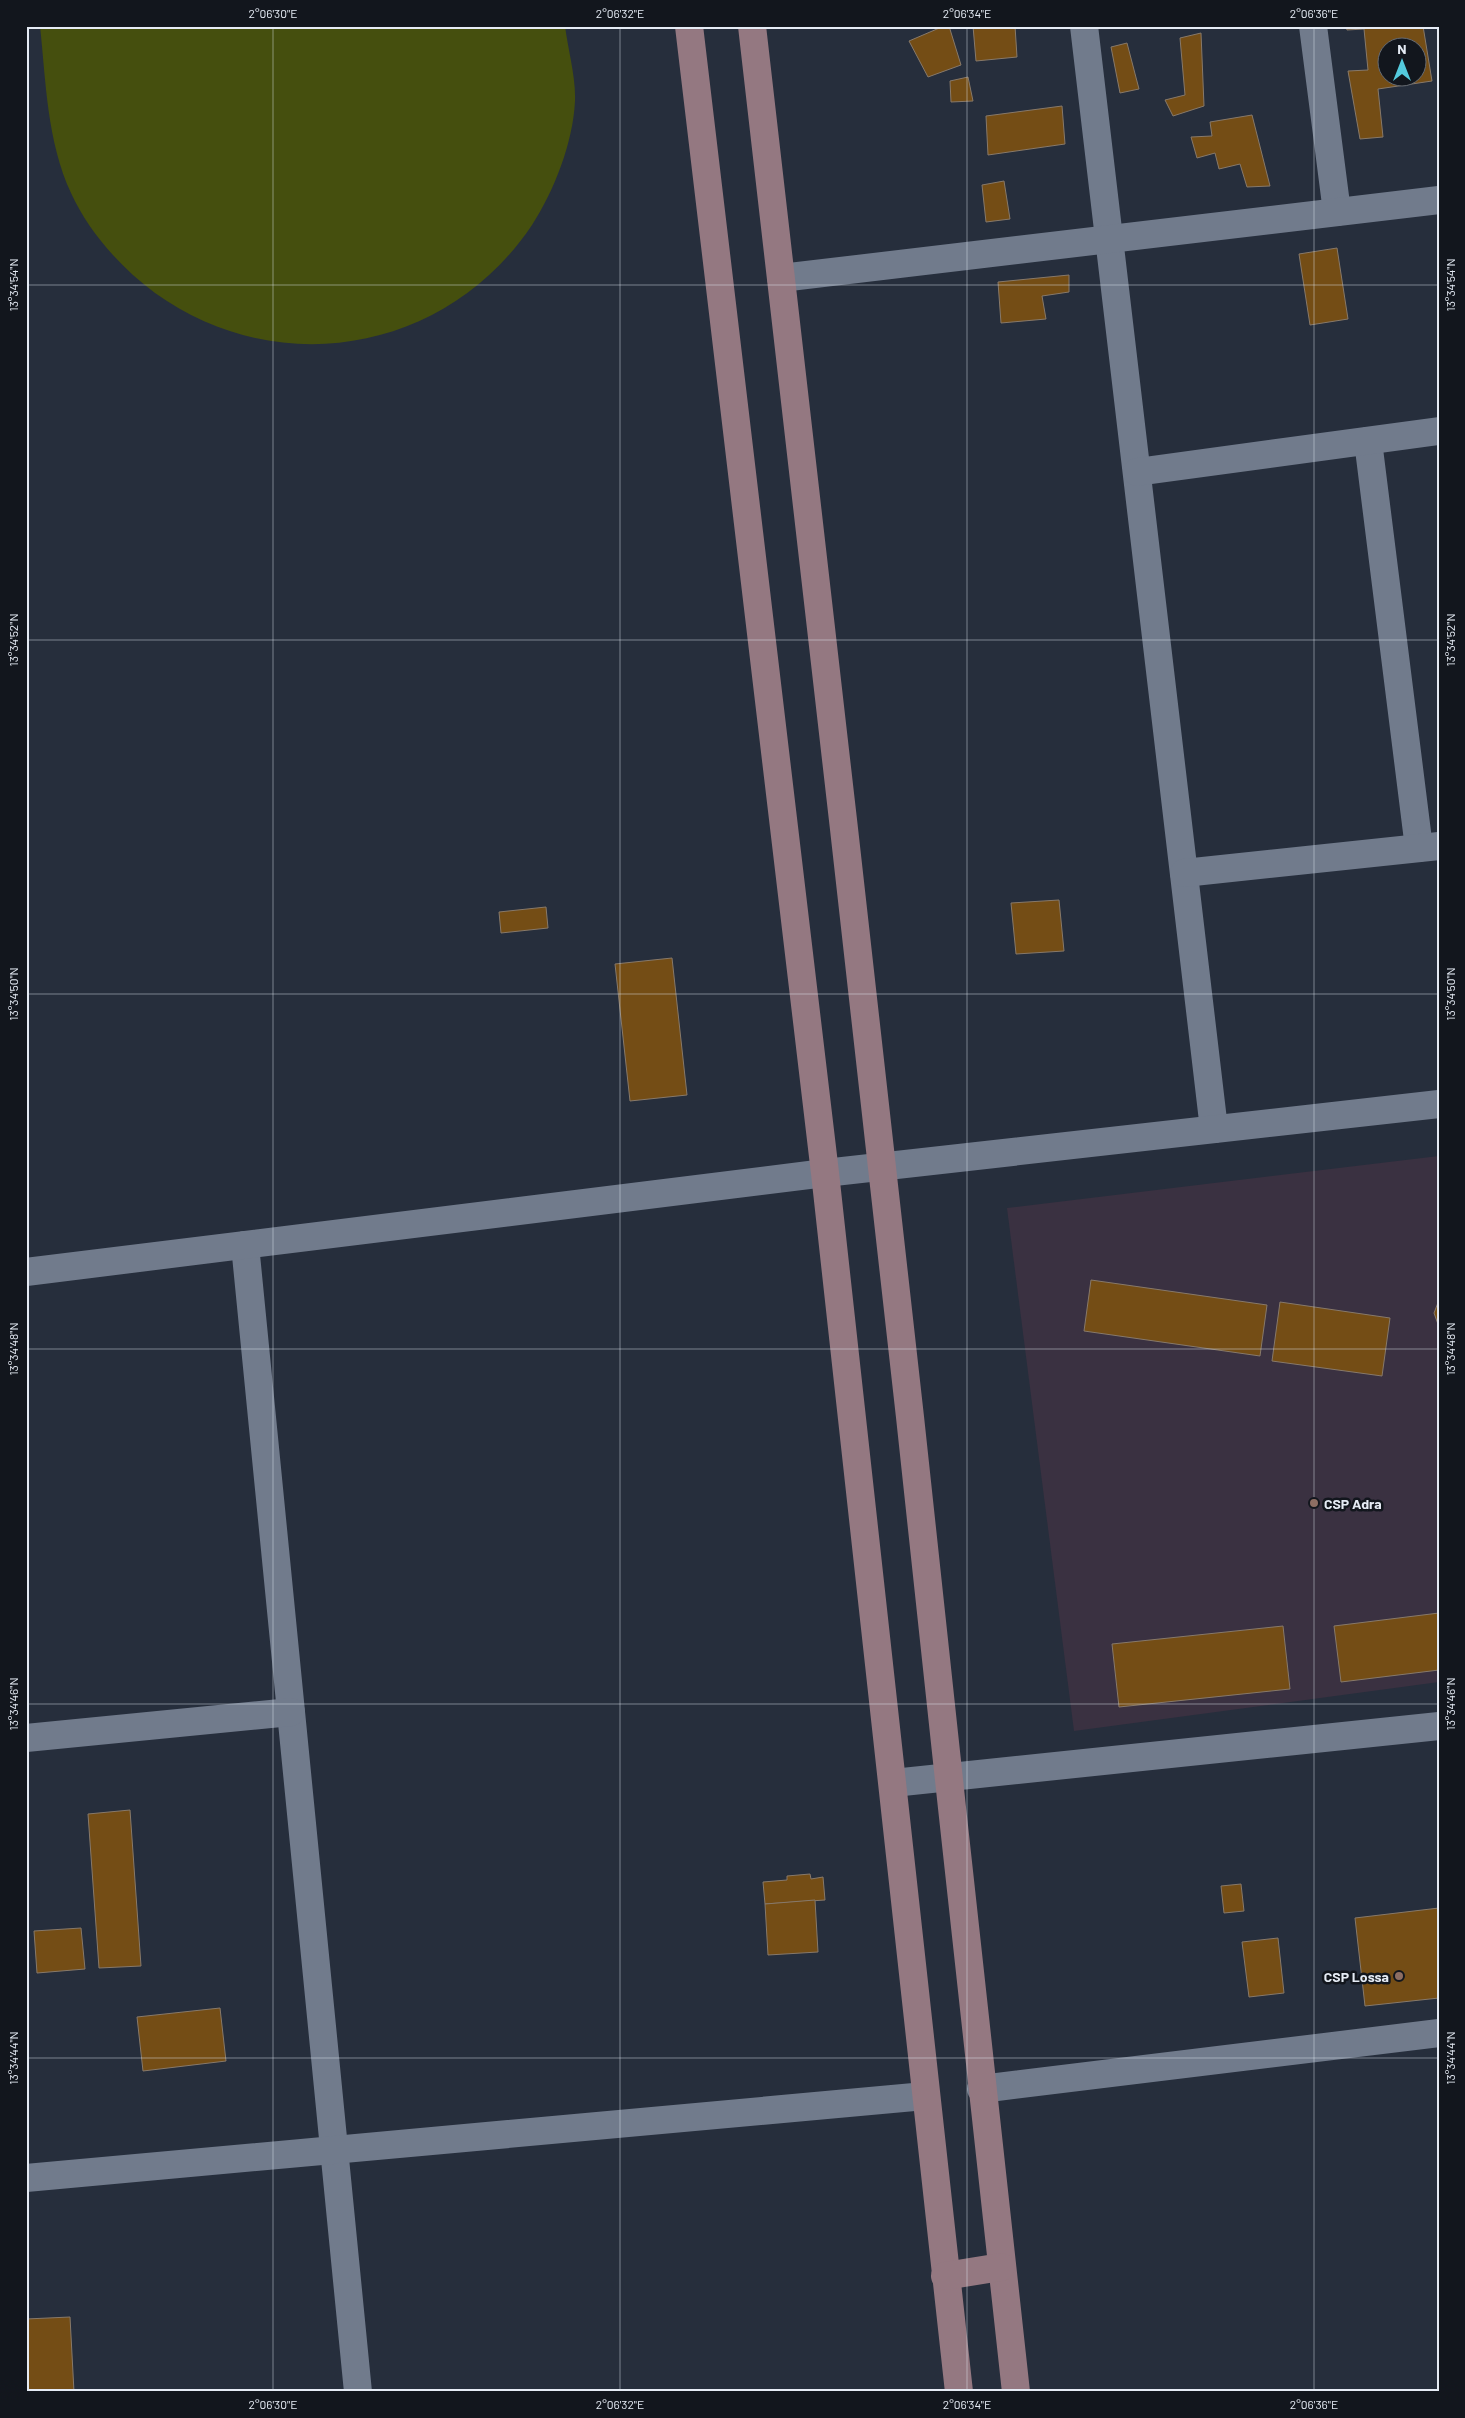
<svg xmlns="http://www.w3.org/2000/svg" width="1465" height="2418" viewBox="0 0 1465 2418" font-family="Barlow,sans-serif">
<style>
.education{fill:#3a3141}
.green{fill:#454f0e}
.building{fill:#744d15;stroke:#87796a;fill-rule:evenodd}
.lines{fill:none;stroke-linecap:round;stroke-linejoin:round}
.minor{stroke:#717b8c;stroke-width:28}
.secondary{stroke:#947881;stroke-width:28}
.ticks{fill:none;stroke:#e5ebf4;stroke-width:1;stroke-opacity:0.45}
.education-dot{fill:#8d6e63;stroke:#12161d;stroke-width:2}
.labels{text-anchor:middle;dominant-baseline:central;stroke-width:5;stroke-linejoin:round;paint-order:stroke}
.poi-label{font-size:14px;font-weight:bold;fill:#e5ebf4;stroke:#12161d;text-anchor:start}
.neatline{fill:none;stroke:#e5ebf4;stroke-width:2}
.ticks-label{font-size:12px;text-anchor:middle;fill:#e5ebf4}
</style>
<rect width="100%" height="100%" fill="#262e3c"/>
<polygon class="education" points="1439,1156 1439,1682 1074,1731 1007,1208"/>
<path class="green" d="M40,26H565C568,50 576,77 575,101C573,143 554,191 532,225C447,352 279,382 155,293C120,267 89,232 71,193C47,141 46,82 40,26Z"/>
<g class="building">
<polygon points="944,26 949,26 961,65 928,77 909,41"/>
<polygon points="973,26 1015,26 1017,57 976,61"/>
<path d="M1346,26H1423L1432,81L1378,89L1383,137L1360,139L1348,71L1368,70L1364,29L1347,30ZM1388,48H1418V78H1388Z"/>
<polygon points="1201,33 1204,106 1173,116 1165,100 1185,95 1180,38"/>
<polygon points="1127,43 1139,89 1120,93 1111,47"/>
<polygon points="968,77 973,101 951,102 950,81"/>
<polygon points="1062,106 1065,144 988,155 986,116"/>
<polygon points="1252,115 1270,186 1247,187 1240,164 1219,169 1215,153 1197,158 1191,137 1212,136 1210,122"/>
<polygon points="1004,181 1010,219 986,222 982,185"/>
<polygon points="1337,248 1348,319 1310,325 1299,254"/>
<polygon points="1069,275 1069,292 1042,296 1046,319 1001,323 998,282"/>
<polygon points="1059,900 1064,951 1016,954 1011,903"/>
<polygon points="546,907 548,928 501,933 499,912"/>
<polygon points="672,958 687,1095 630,1101 615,964"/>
<polygon points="1091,1280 1267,1305 1260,1356 1084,1331"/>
<polygon points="1439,1300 1439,1327 1434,1313"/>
<polygon points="1280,1302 1390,1318 1382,1376 1272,1361"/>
<polygon points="1439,1613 1439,1670 1341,1682 1334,1626"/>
<polygon points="1283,1626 1290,1689 1119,1707 1112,1644"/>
<polygon points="130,1810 141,1966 99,1968 88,1814"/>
<polygon points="810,1874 811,1879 823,1877 825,1900 765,1904 763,1882 787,1880 787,1876"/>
<polygon points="1241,1884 1244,1911 1224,1913 1221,1886"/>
<polygon points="815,1900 818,1952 768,1955 765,1904"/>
<polygon points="1439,1908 1439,1998 1365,2006 1355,1918"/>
<polygon points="81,1928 85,1969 37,1973 34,1931"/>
<polygon points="1278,1938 1284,1993 1249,1997 1242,1942"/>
<polygon points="220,2008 226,2061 143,2071 137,2017"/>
<polygon points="70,2317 74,2392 26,2392 26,2319"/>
</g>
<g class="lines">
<g class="minor">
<polyline points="1084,26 1214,1129"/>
<polyline points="1313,26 1337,212"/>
<polyline points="781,278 1439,200"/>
<polyline points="1368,441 1419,848"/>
<polyline points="1137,472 1439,431"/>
<polyline points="1184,873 1439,846"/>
<polyline points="245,1245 358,2392"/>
<polyline points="26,1272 825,1173 1439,1104"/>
<polyline points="26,1738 291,1712"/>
<polyline points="893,1783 1439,1726"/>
<polyline points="981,2089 1439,2033"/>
<polyline points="26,2178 925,2096"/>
</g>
<g class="secondary">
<polyline points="689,26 825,1173 959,2392"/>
<path d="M752,26C805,490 859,953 910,1417C946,1742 978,2067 1016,2392"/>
<polyline points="945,2276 1001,2267"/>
</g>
</g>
<path class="ticks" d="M273,26V2392M620,26V2392M967,26V2392M1314,26V2392M26,285H1439M26,640H1439M26,994H1439M26,1349H1439M26,1704H1439M26,2058H1439"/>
<g class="education-dot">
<circle cx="1314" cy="1503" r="5"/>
<circle cx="1399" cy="1976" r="5"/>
</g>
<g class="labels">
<g class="poi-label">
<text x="1324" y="1503">CSP Adra</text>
<text x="1389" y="1976" text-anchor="end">CSP Lossa</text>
</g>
</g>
<rect width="1465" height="2418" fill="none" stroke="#12161d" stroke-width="55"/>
<g transform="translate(1402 62)"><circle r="24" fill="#12161d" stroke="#666b73"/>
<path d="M0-4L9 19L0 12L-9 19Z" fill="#54cadd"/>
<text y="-8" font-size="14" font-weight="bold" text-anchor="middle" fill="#e5ebf4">N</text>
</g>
<rect x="28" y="28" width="1410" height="2362" class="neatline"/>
<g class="ticks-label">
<text x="273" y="18">2°06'30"E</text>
<text x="620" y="18">2°06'32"E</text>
<text x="967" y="18">2°06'34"E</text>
<text x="1314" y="18">2°06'36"E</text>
<text transform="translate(14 285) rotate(-90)" y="4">13°34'54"N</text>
<text transform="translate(1451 285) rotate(-90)" y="4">13°34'54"N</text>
<text transform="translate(14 640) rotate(-90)" y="4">13°34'52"N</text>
<text transform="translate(1451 640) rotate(-90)" y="4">13°34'52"N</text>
<text transform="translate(14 994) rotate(-90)" y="4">13°34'50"N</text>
<text transform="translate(1451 994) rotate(-90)" y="4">13°34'50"N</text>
<text transform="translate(14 1349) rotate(-90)" y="4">13°34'48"N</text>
<text transform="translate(1451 1349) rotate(-90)" y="4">13°34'48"N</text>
<text transform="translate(14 1704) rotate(-90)" y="4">13°34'46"N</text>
<text transform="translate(1451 1704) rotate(-90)" y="4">13°34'46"N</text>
<text transform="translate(14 2058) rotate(-90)" y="4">13°34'44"N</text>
<text transform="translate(1451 2058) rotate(-90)" y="4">13°34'44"N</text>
<text x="273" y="2409">2°06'30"E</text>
<text x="620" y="2409">2°06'32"E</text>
<text x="967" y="2409">2°06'34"E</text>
<text x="1314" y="2409">2°06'36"E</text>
</g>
</svg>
